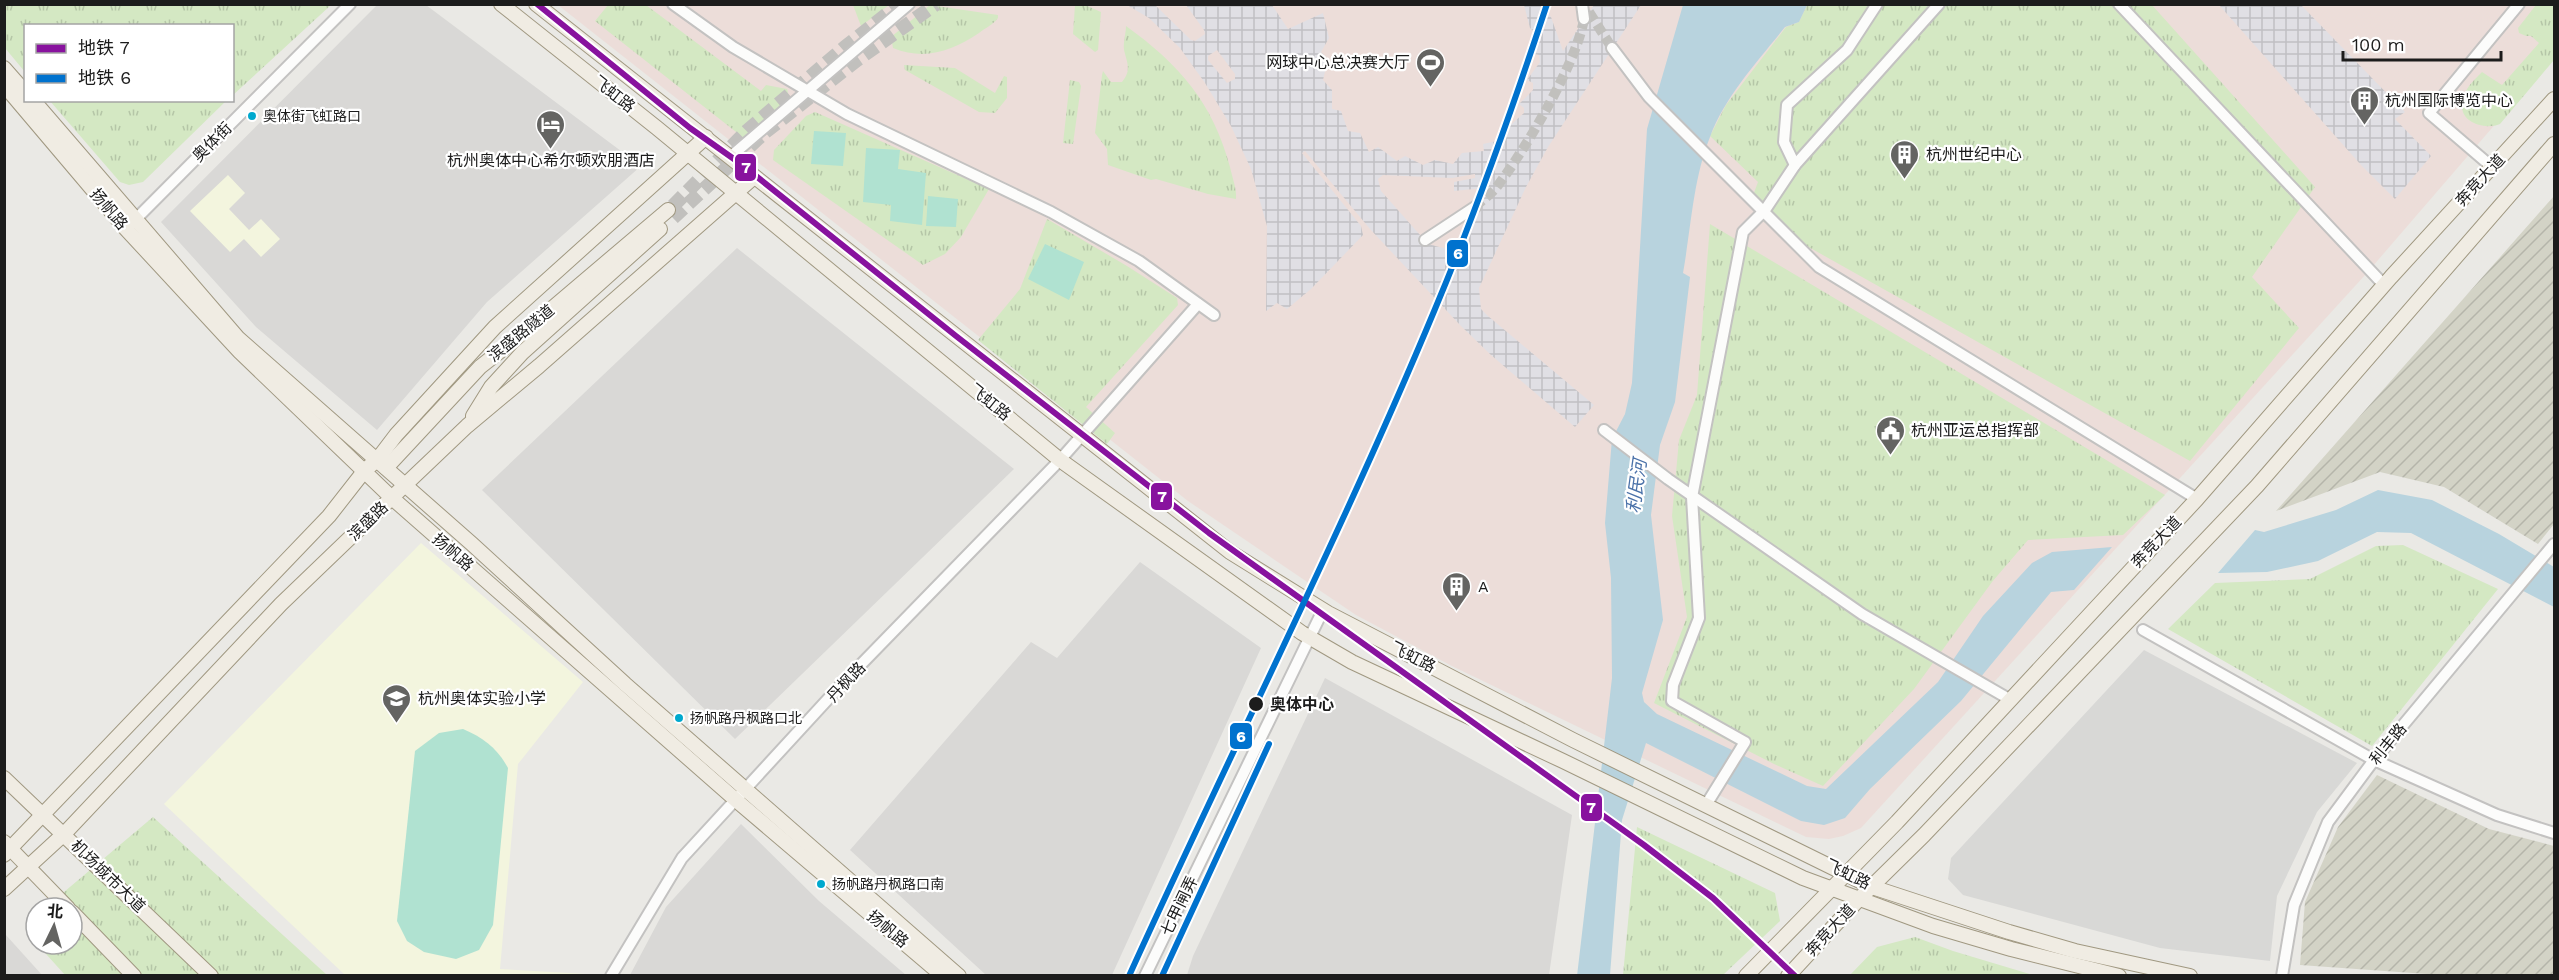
<svg xmlns="http://www.w3.org/2000/svg" width="2559" height="980" viewBox="0 0 2559 980" font-family="'Work Sans','Noto Sans SC',sans-serif">
<style>
.residential{fill:#d9d8d6}
.commercial{fill:#ecddd9}
.education{fill:#f3f5de}
.religious{fill:#d8d8d6}
.construction{fill:url(#construction-furrows)}
.grass{fill:url(#grass-tufts)}
.pitch{fill:#b0e2d1}
.plaza{fill:url(#plaza-grid);fill-rule:evenodd}
.water{fill:#b8d3de}
.lines{fill:none;stroke-linecap:round;stroke-linejoin:round}
.minor-tunnel{stroke:#c1c0bd;stroke-width:10;stroke-dasharray:10 5;stroke-linecap:butt}
.major-tunnel{stroke:#c1c0bd;stroke-width:14;stroke-dasharray:14 7;stroke-linecap:butt}
.minor-casing{stroke:#c3c2c1;stroke-width:14}
.major-casing{stroke:#a09881;stroke-width:16}
.minor{stroke:#fcfcfb;stroke-width:10}
.major{stroke:#f0ece3;stroke-width:14}
.metro-1-casing{stroke:#fff;stroke-width:10}
.metro-2-casing{stroke:#fff;stroke-width:10}
.metro-1{stroke:#88129e;stroke-width:6}
.metro-2{stroke:#0072ce;stroke-width:6}
.bus-dot{fill:#00a9ce;stroke:#fff;stroke-width:2}
.stop-dot{fill:#1c1c1c;stroke:#fff;stroke-width:2}
.labels{text-anchor:middle;dominant-baseline:central;stroke-width:4.5;stroke-linejoin:round;paint-order:stroke}
.bus-label{font-size:14px;fill:#1c1c1c;stroke:#fff;text-anchor:start}
.poi-label{font-size:16px;fill:#1c1c1c;stroke:#fff;text-anchor:start}
.street-label{font-size:16px;fill:#1c1c1c;stroke:#fff}
.stop-label{font-size:16px;font-weight:bold;fill:#1c1c1c;stroke:#fff;text-anchor:start}
.water-label{font-size:18px;font-style:italic;fill:#4b72a9;stroke:#fff}
.line-badge{stroke:#fff;stroke-width:2}
.badge-label{font-size:16px;text-anchor:middle;font-weight:bold;fill:#fff}
</style>
<defs>
<pattern id="construction-furrows" width="10" height="10" patternUnits="userSpaceOnUse" patternTransform="scale(1.5)"><rect width="10" height="10" fill="#d3d3c6"/><path d="M-1 1l2-2M0 10L10 0M9 11l2-2" fill="none" stroke="#b5b5aa"/></pattern>
<pattern id="grass-tufts" width="24" height="20" patternUnits="userSpaceOnUse" patternTransform="scale(1.5)"><rect width="24" height="20" fill="#d4e8c3"/><path d="M3 7l-1-3M5 7V3M7 7l1-3M15 17l-1-3M17 17v-4M19 17l1-3" fill="none" stroke="#b5c6a7"/></pattern>
<pattern id="plaza-grid" width="8" height="8" patternUnits="userSpaceOnUse" patternTransform="scale(1.5)"><rect width="8" height="8" fill="#e0dfe4"/><path d="M0 4h8M4 0v8" fill="none" stroke="#c0bfc3"/></pattern>
</defs>
<rect width="100%" height="100%" fill="#eae9e5"/>
<g class="residential">
<polygon points="377,5 426,5 641,166 487,302 377,430 256,327 161,222"/>
<polygon points="737,248 1014,469 735,739 482,490"/>
<polygon points="1140,562 1261,648 1112,975 986,975 850,850 1031,642 1057,658"/>
<polygon points="1325,678 1572,815 1549,975 1187,975 1193,956"/>
<polygon points="741,824 819,901 906,975 630,975 666,907"/>
<polygon points="5,934 42,975 5,975"/>
</g>
<polygon class="commercial" points="2554,4 2554,56 2366,274 1861,828 1843,836 1829,839 1806,837 1452,666 1356,615 1188,501 558,5"/>
<g class="education">
<polygon points="228,175 245,193 229,209 249,230 261,219 280,239 261,257 244,239 230,252 190,211"/>
<polygon points="421,543 583,682 518,764 500,969 586,974 585,976 345,975 164,804"/>
</g>
<polygon class="religious" points="2144,650 2357,763 2317,812 2277,896 2270,961 2160,948 1963,895 1948,879 1951,858"/>
<g class="construction">
<polygon points="2554,196 2554,524 2538,544 2444,487 2380,472 2276,511"/>
<polygon points="2377,775 2489,829 2554,846 2554,975 2441,975 2300,965 2305,902 2338,827"/>
</g>
<g class="grass">
<polygon points="4,5 5,4 331,5 233,95 232,26 26,26 25,72 5,48"/>
<polygon points="608,5 646,5 761,91 766,85 787,89 790,101 745,139 595,21"/>
<polygon points="853,5 853,4 889,5 861,26"/>
<path d="M930,5L998,15V18C993,25 985,28 979,33C952,51 925,61 893,48L891,37Z"/>
<polygon points="1075,5 1085,5 1101,12 1098,50 1095,52 1073,34"/>
<polygon points="1807,5 2152,5 2315,187 2252,277 2299,328 2190,461 1764,222 1749,206 1758,182 1710,136 1726,105 1786,27 1799,22"/>
<path d="M2536,5H2554V60L2500,124C2483,131 2456,121 2463,99C2466,87 2474,80 2482,72L2502,85L2539,43L2531,36H2526L2519,33L2518,28Z"/>
<path d="M1126,26C1179,64 1213,103 1230,167C1232,177 1237,189 1236,199L1208,194L1156,179L1151,180L1108,165L1107,149L1095,133L1102,75L1103,71L1111,82H1122C1132,70 1127,63 1124,50C1123,43 1126,33 1126,26Z"/>
<polygon points="904,65 955,68 995,93 1004,76 1007,77 1007,98 995,113 979,112 905,70"/>
<polygon points="1070,80 1079,82 1081,86 1073,144 1063,143"/>
<polygon points="50,101 226,101 143,182 129,185 120,182"/>
<polygon points="815,112 989,189 961,237 945,254 923,265 773,160 774,150 806,116"/>
<polygon points="1047,219 1127,266 1177,298 1178,305 1086,407 1115,433 1107,444 978,340 1020,289"/>
<polygon points="1710,224 2165,495 2123,535 2028,540 1992,582 1914,689 1823,786 1774,764 1654,703 1687,617 1672,516 1679,440 1697,395"/>
<polygon points="2403,545 2498,589 2372,746 2168,629 2215,583 2310,579 2376,546"/>
<polygon points="153,817 327,975 65,975 37,944 72,944 72,908 45,908"/>
<polygon points="1637,827 1775,893 1780,921 1723,975 1623,975"/>
<polygon points="1915,937 1953,951 2033,975 1850,975 1877,947"/>
</g>
<g class="pitch">
<polygon points="814,131 846,133 843,166 811,164"/>
<polygon points="866,148 900,150 898,169 926,173 922,225 890,221 891,205 863,202"/>
<polygon points="928,196 958,199 956,227 926,226"/>
<polygon points="1045,244 1084,262 1069,300 1028,279"/>
<path d="M463,729C484,738 497,748 508,768L493,925L479,950L456,959L424,952L407,941L397,921L415,751L439,733Z"/>
</g>
<g class="plaza">
<path d="M1127,5H1155L1191,40L1195,41L1205,34L1204,30L1186,5H1272L1288,29L1323,13L1329,38L1321,52L1328,59L1323,80L1332,90V109L1341,111L1348,131L1360,133L1369,152L1378,147L1397,161L1405,156L1423,165L1435,160L1453,164L1462,153L1484,151L1483,144L1506,139V129L1524,113V108L1519,104L1533,90V83L1527,80L1540,62L1539,55L1534,54L1535,32L1530,28L1524,5H1541L1551,17L1563,51L1594,5H1641L1548,147L1526,187L1479,288L1481,309L1488,316L1594,405L1575,427L1491,355L1461,326L1370,229L1305,151L1302,153L1361,226L1363,235L1311,289L1287,309L1277,303L1266,311L1267,226L1251,169L1231,126L1205,83L1180,48L1149,18ZM1217,50L1235,74V79L1227,83L1208,60V56ZM1383,175L1452,178L1475,174V178L1454,182V191L1484,188L1456,244L1451,248H1443L1428,244L1381,191L1378,179Z"/>
<polygon points="2219,5 2301,5 2405,112 2395,119 2431,156 2395,199 2361,165"/>
</g>
<g class="water">
<path d="M1683,5H1807L1799,22L1785,27C1759,60 1725,96 1710,137C1693,179 1691,229 1683,273L1690,277L1675,402L1660,445L1651,515L1663,620L1642,693L1644,702L1657,714L1807,786L1826,789L1938,682L1983,616L2032,563L2052,552L2112,547L2074,590L2051,592L1961,701L1870,789L1845,818L1824,825L1801,821L1646,743L1622,820L1610,975L1577,976L1612,678L1611,578L1605,523L1612,439L1625,414L1632,383L1647,129Z"/>
<polygon points="2378,490 2432,500 2499,534 2554,567 2554,607 2411,533 2377,532 2318,561 2267,572 2218,573 2255,530 2264,532 2336,510"/>
</g>
<g class="lines">
<g class="minor-tunnel">
<polyline points="1589,12 1612,48"/>
<path d="M1475,207C1481,201 1490,195 1496,188C1525,150 1576,65 1584,19"/>
</g>
<g class="major-tunnel">
<polyline points="673,206 748,130 845,47 900,4"/>
<polyline points="673,218 764,133 857,60 936,4"/>
</g>
<defs>
<g id="minor">
<polyline points="673,4 733,47 847,114 1051,212 1139,261 1214,315"/>
<polyline points="1582,4 1584,19"/>
<polyline points="2119,4 2384,285"/>
<polyline points="1612,48 1649,97 1819,267 2197,499"/>
<polyline points="730,157 909,4"/>
<polyline points="1795,165 1784,142 1787,105 1847,50 1877,4"/>
<polyline points="2492,167 2429,113 2519,4"/>
<polyline points="130,225 350,4"/>
<polyline points="1425,240 1475,207"/>
<polyline points="1604,430 1668,479 1862,614 2009,699"/>
<polyline points="2143,630 2374,760 2497,815 2554,833"/>
<polyline points="1706,805 1745,742 1672,701 1673,685 1699,618 1692,497 1743,232 1765,210 1795,165 1939,4"/>
<polyline points="611,976 682,858 840,686 1060,460 1198,304"/>
<polyline points="1145,976 1323,610"/>
<polyline points="2282,976 2294,905 2328,822 2374,760 2554,544"/>
</g>
<g id="major">
<polyline points="501,4 657,128 1060,460 1302,633 1352,662 1563,761 1803,878 1933,926 2011,949 2119,976"/>
<polyline points="536,4 1230,552 1328,613 1573,740 1872,887 2009,932 2075,951 2190,976"/>
<polyline points="4,68 26,93"/>
<polyline points="4,85 126,229 240,352 392,498 737,801 943,976"/>
<polyline points="33,100 238,338 472,544 625,684 959,976"/>
<polyline points="473,416 491,387 522,353 660,229"/>
<polyline points="386,468 480,367 523,333 668,210"/>
<polyline points="4,778 211,976"/>
<polyline points="4,842 68,908"/>
<polyline points="4,855 329,516 365,470 377,460 396,435 495,327 706,137"/>
<polyline points="4,889 65,833 281,604 405,485 467,426 539,366 754,177"/>
<polyline points="72,912 134,976"/>
<polyline points="1746,976 1897,822 2197,499 2391,277 2554,99"/>
<polyline points="1788,976 1859,899 1924,835 2257,486 2554,144"/>
</g>
</defs>
<use href="#minor" class="minor-casing"/>
<use href="#major" class="major-casing"/>
<use href="#minor" class="minor"/>
<use href="#major" class="major"/>
<defs>
<polyline id="metro-1" points="537,4 690,128 741,164 956,336 1209,533 1644,845 1713,898 1795,976"/>
<g id="metro-2">
<path d="M1129,976C1230,753 1341,535 1435,309C1477,209 1513,107 1547,4"/>
<polyline points="1162,976 1269,744"/>
</g>
</defs>
<use href="#metro-1" class="metro-1-casing"/>
<use href="#metro-2" class="metro-2-casing"/>
<use href="#metro-1" class="metro-1"/>
<use href="#metro-2" class="metro-2"/>
</g>
<defs>
<symbol id="stadium-pin" viewBox="-11 -11 22 30"><path d="M0 17L-7.5 6A9.5 9.5 0 1 1 7.5 6Z" fill="#646462" stroke="#fff"/><path d="M0-5a6.5 5 0 1 0 0 10a6.5 5 0 1 0 0-10ZM-3.5-1.8h7v3.6h-7Z" fill="#fff"/></symbol>
<symbol id="building-pin" viewBox="-11 -11 22 30"><path d="M0 17L-7.5 6A9.5 9.5 0 1 1 7.5 6Z" fill="#646462" stroke="#fff"/><path d="M-4-6H4V6H1V3H-1V6H-4ZM-2.5-4.3h1.7v1.8h-1.7ZM.8-4.3h1.7v1.8H.8ZM-2.5-1h1.7V.8h-1.7ZM.8-1h1.7V.8H.8Z" fill="#fff"/></symbol>
<symbol id="hotel-pin" viewBox="-11 -11 22 30"><path d="M0 17L-7.5 6A9.5 9.5 0 1 1 7.5 6Z" fill="#646462" stroke="#fff"/><path d="M-6-4.5h1.5V1H6V5H4.5V3h-9V5H-6ZM-4 0a1.8 1.8 0 1 1 3.6 0ZM.5 0V-2.5h3Q6-2.5 6 0Z" fill="#fff"/></symbol>
<symbol id="civic-pin" viewBox="-11 -11 22 30"><path d="M0 17L-7.5 6A9.5 9.5 0 1 1 7.5 6Z" fill="#646462" stroke="#fff"/><path d="M-.6-6.5H3V-4.5H.6V-3L4-1V1h2V6H-6V1h2V-1L-.6-3ZM-1.2 2.5V6h2.4V2.5Z" fill="#fff"/></symbol>
<symbol id="school-pin" viewBox="-11 -11 22 30"><path d="M0 17L-7.5 6A9.5 9.5 0 1 1 7.5 6Z" fill="#646462" stroke="#fff"/><path d="M0-5L7-2L0 1L-7-2ZM-4 1L0 2.5L4 1V4Q0 6-4 4Z" fill="#fff"/></symbol>
</defs>
<g fill-rule="evenodd">
<use href="#stadium-pin" x="1414" y="46" width="33" height="45"/>
<use href="#building-pin" x="2348" y="84" width="33" height="45"/>
<use href="#hotel-pin" x="534" y="108" width="33" height="45"/>
<use href="#building-pin" x="1888" y="138" width="33" height="45"/>
<use href="#civic-pin" x="1874" y="414" width="33" height="45"/>
<use href="#building-pin" x="1440" y="570" width="33" height="45"/>
<use href="#school-pin" x="380" y="682" width="33" height="45"/>
</g>
<g class="bus-dot">
<circle cx="252" cy="116" r="5"/>
<circle cx="679" cy="718" r="5"/>
<circle cx="821" cy="884" r="5"/>
</g>
<circle class="stop-dot" cx="1256" cy="704" r="8"/>
<g class="labels">
<g class="bus-label">
<text x="263" y="116">奥体街飞虹路口</text>
<text x="690" y="718">扬帆路丹枫路口北</text>
<text x="832" y="884">扬帆路丹枫路口南</text>
</g>
<g class="poi-label">
<text x="1410" y="62" text-anchor="end">网球中心总决赛大厅</text>
<text x="2385" y="100">杭州国际博览中心</text>
<text x="1926" y="154">杭州世纪中心</text>
<text x="551" y="160" text-anchor="middle">杭州奥体中心希尔顿欢朋酒店</text>
<text x="1911" y="430">杭州亚运总指挥部</text>
<text x="1478" y="586">A</text>
<text x="418" y="698">杭州奥体实验小学</text>
</g>
<g class="street-label">
<text transform="translate(614 94) rotate(38)">飞虹路</text>
<text transform="translate(212 142) rotate(-45)">奥体街</text>
<text transform="translate(2480 180) rotate(-47)">奔竞大道</text>
<text transform="translate(109 209) rotate(50)">扬帆路</text>
<text transform="translate(521 333) rotate(-39)">滨盛路隧道</text>
<text transform="translate(990 402) rotate(39)">飞虹路</text>
<text transform="translate(368 521) rotate(-44)">滨盛路</text>
<text transform="translate(2156 542) rotate(-46)">奔竞大道</text>
<text transform="translate(453 552) rotate(41)">扬帆路</text>
<text transform="translate(1413 657) rotate(27)">飞虹路</text>
<text transform="translate(846 682) rotate(-47)">丹枫路</text>
<text transform="translate(2388 744) rotate(-51)">利丰路</text>
<text transform="translate(1848 874) rotate(26)">飞虹路</text>
<text transform="translate(108 876) rotate(44)">机场城市大道</text>
<text transform="translate(1179 906) rotate(-64)">七甲闸弄</text>
<text transform="translate(888 929) rotate(40)">扬帆路</text>
<text transform="translate(1830 930) rotate(-47)">奔竞大道</text>
</g>
<g class="stop-label">
<text x="1270" y="704">奥体中心</text>
</g>
<g class="water-label">
<text transform="translate(1636 486) rotate(-82)">利民河</text>
</g>
</g>
<g class="line-badge">
<rect x="734" y="153" width="23" height="29" rx="6" fill="#88129e"/>
<rect x="1446" y="239" width="23" height="29" rx="6" fill="#0072ce"/>
<rect x="1150" y="482" width="23" height="29" rx="6" fill="#88129e"/>
<rect x="1229" y="722" width="24" height="28" rx="6" fill="#0072ce"/>
<rect x="1580" y="793" width="23" height="29" rx="6" fill="#88129e"/>
</g>
<g class="badge-label">
<text x="746" y="173">7</text>
<text x="1458" y="259">6</text>
<text x="1162" y="502">7</text>
<text x="1241" y="742">6</text>
<text x="1591" y="813">7</text>
</g>
<rect width="2559" height="980" fill="none" stroke="#1c1c1c" stroke-width="12"/>
<rect x="24" y="24" width="210" height="78" fill="#ffffff" stroke="#a4a4a4" stroke-width="1.5"/>
<rect x="36" y="44" width="30" height="9" fill="#88129e" stroke="#a4a4a4" stroke-width="1.5"/>
<text x="78" y="54" font-size="18" fill="#1c1c1c">地铁 7</text>
<rect x="36" y="74" width="30" height="9" fill="#0072ce" stroke="#a4a4a4" stroke-width="1.5"/>
<text x="78" y="84" font-size="18" fill="#1c1c1c">地铁 6</text>
<g transform="translate(54 926) rotate(5)"><circle r="28" fill="#ffffff" stroke="#a4a4a4" stroke-width="1.5"/>
<path d="M0-4.5L10 22L0 15L-10 22Z" fill="#646462"/>
<text y="-9" font-size="16" font-weight="bold" text-anchor="middle" fill="#1c1c1c">北</text>
</g>
<path d="M2343 51v9h158v-9" fill="none" stroke="#1c1c1c" stroke-width="3"/>
<text x="2352" y="51" font-size="18" fill="#1c1c1c" stroke="#ffffff" stroke-width="4.5" paint-order="stroke">100 m</text>
</svg>
